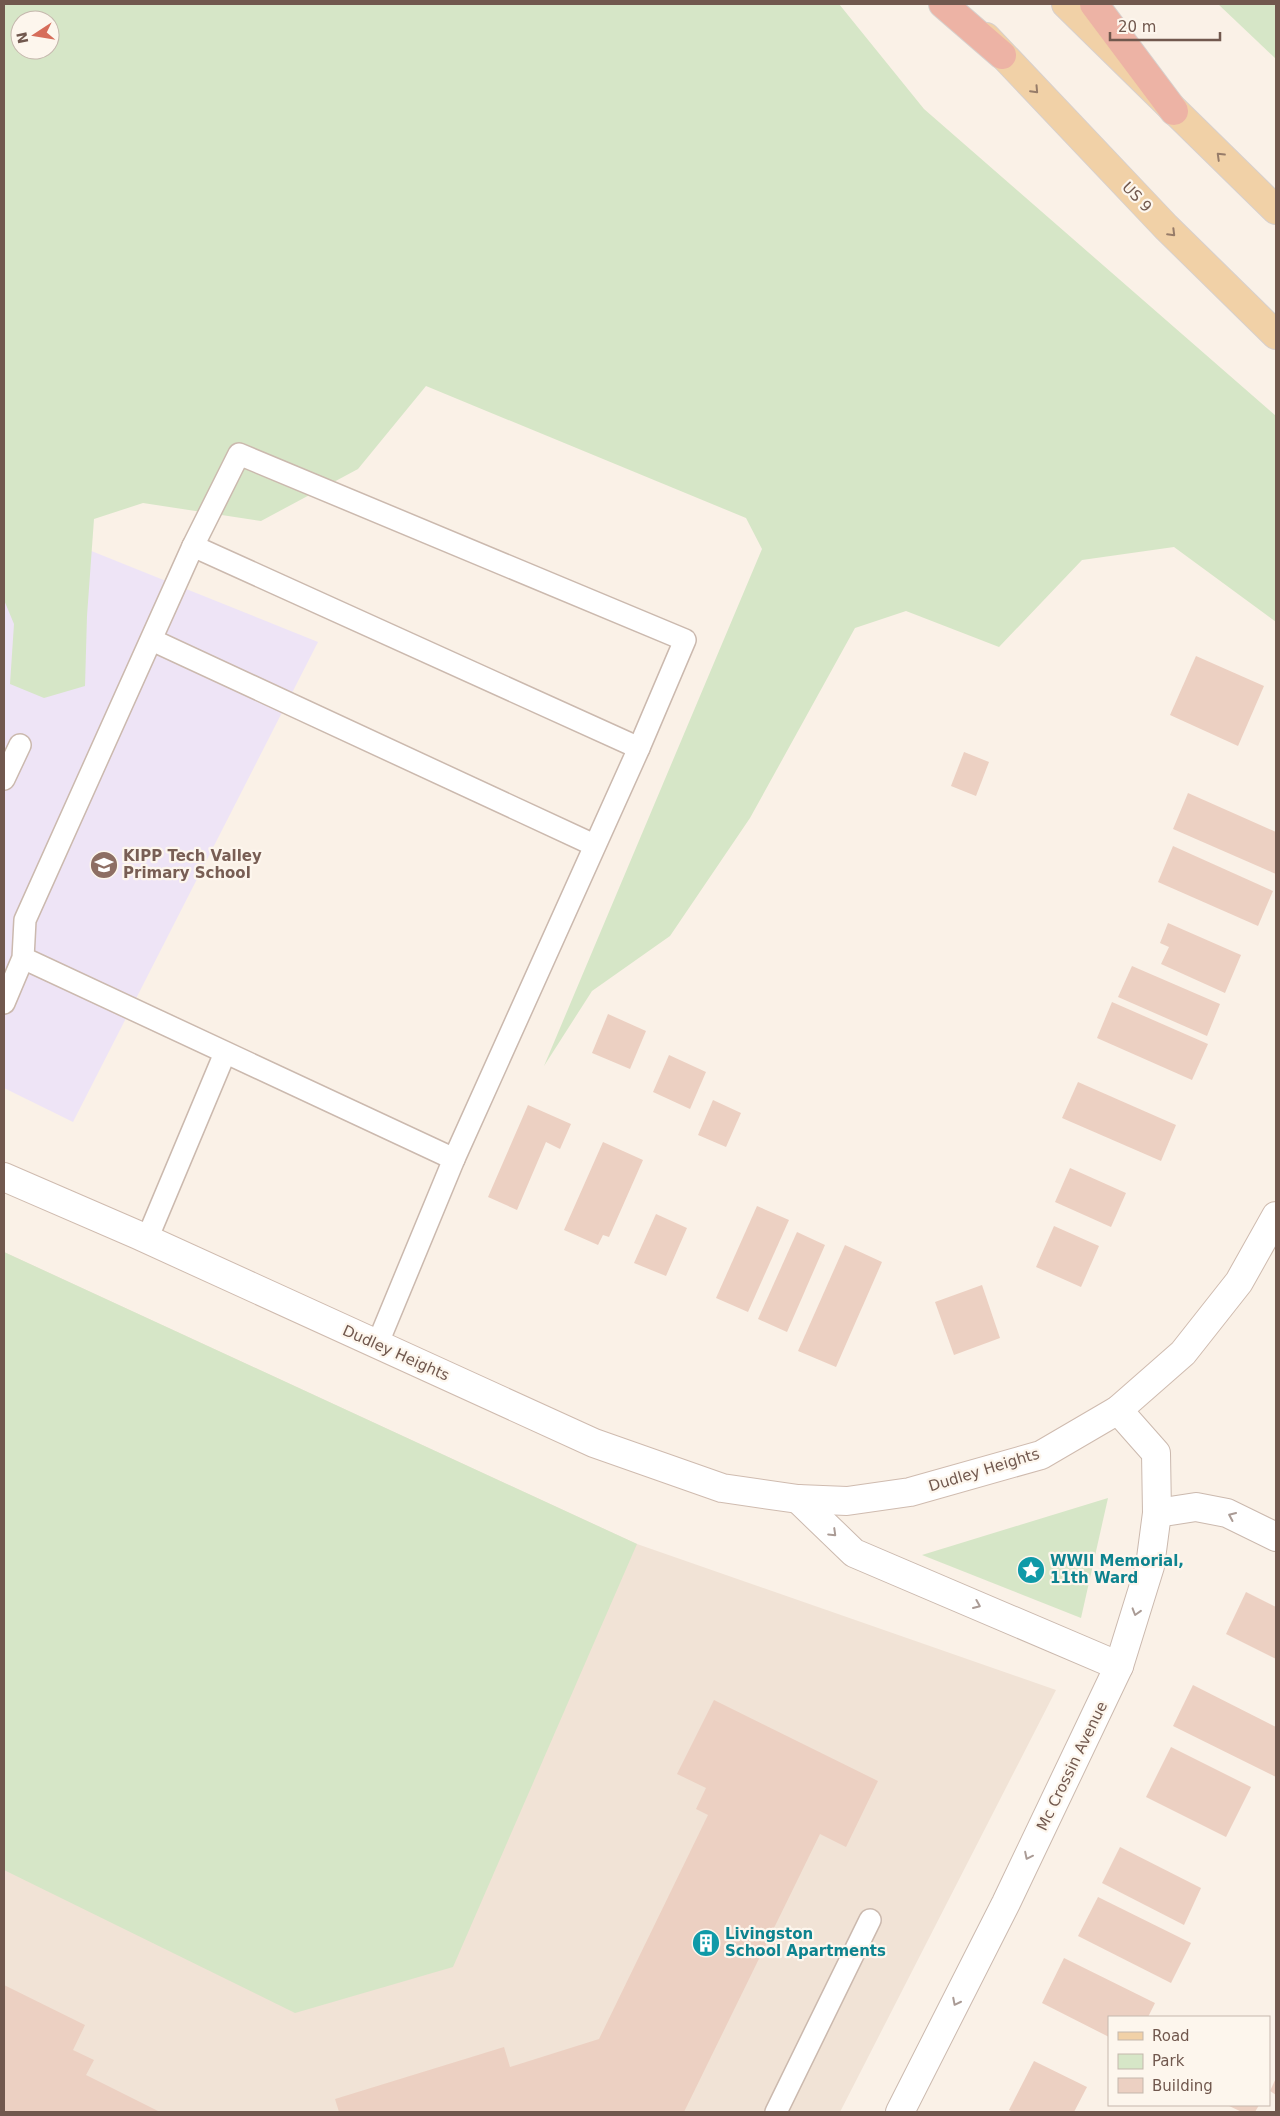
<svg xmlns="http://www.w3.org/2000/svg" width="1280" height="2116" viewBox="0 0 1280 2116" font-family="'DejaVu Sans',sans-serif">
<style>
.residential{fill:#f1e3d6}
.education{fill:#eee4f6}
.green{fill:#d6e6c7;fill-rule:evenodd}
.building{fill:#ecd0c2}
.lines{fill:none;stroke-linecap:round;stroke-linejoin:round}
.lane-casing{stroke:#cbb9ae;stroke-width:24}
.street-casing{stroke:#cbb9ae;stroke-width:30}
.secondary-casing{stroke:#cfbbaf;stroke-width:30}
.primary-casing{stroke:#d7d0cd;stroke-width:30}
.highway-casing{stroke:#d7d0cd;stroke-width:30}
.lane{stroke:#fff;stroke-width:21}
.street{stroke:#fff;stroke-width:28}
.secondary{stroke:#fff;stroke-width:28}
.primary{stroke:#f1d1a7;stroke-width:28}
.highway{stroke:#edb3a5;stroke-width:28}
.oneway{stroke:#977c69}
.oneway2{stroke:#aa9b95}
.labels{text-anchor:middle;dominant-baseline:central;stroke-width:4.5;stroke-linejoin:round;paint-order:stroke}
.street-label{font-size:15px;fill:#71584e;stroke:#fdf6ed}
.education-label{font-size:15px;font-weight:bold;fill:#785e54;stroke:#fdf6ed;text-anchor:start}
.culture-label{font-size:15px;font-weight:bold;fill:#0d838f;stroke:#fdf6ed;text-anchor:start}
</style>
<rect width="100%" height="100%" fill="#faf1e7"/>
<polygon class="residential" points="4,1252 637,1544 1056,1690 840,2112 4,2112"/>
<polygon class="education" points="4,516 318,642 73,1122 4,1088"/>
<g class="green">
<path d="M4,4H839L924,109L1276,416V622L1174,547L1082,560L999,647L906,611L855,628L750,818L670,936L592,991L544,1066L762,549L746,518L426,386L358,469L261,521L143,503L94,519L87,616L85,686L44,698L10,684L14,624L4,600ZM20,20H50V50H20Z"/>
<polygon points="1218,4 1276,4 1276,59"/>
<polygon points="4,1252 637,1544 453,1967 295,2013 4,1870"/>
<polygon points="1108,1498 1081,1618 922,1555"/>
</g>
<g class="building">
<polygon points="1196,656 1264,686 1238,746 1170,715"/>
<polygon points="964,752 989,762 976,796 951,786"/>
<polygon points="1188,793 1276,832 1276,874 1173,829"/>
<polygon points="1173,846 1273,891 1258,926 1158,882"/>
<polygon points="1168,923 1241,955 1225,993 1161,964 1169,947 1160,943"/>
<polygon points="1132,966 1220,1004 1207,1036 1118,997"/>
<polygon points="1112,1002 1208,1044 1192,1080 1097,1038"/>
<polygon points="608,1014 646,1031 630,1069 592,1053"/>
<polygon points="669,1055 706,1072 690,1109 653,1092"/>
<polygon points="1078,1082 1176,1125 1161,1161 1062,1118"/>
<polygon points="713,1100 741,1113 726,1147 698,1135"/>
<polygon points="528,1105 571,1124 560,1149 546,1142 517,1210 488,1197"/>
<polygon points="603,1142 643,1160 609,1237 603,1235 598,1245 564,1230"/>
<polygon points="1070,1168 1126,1193 1111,1227 1055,1202"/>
<polygon points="757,1206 789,1220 748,1312 716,1298"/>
<polygon points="656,1214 687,1228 666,1276 634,1263"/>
<polygon points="1054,1226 1099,1246 1081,1287 1036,1267"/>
<polygon points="797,1232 825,1245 787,1332 758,1319"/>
<polygon points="845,1245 882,1262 836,1367 798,1351"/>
<polygon points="982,1285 1000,1338 954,1355 935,1302"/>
<polygon points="1246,1592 1276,1607 1276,1659 1226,1634"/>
<polygon points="1193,1685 1276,1727 1276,1777 1173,1726"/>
<polygon points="714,1700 878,1781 846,1847 820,1834 684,2112 339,2112 335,2099 504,2047 510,2067 599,2039 708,1815 696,1809 706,1788 677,1774"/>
<polygon points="1171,1747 1251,1787 1226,1837 1146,1797"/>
<polygon points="1120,1847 1201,1888 1184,1925 1102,1883"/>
<polygon points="1098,1897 1191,1943 1171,1983 1078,1936"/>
<polygon points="1064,1958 1155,2003 1148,2017 1109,2017 1109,2037 1042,2003"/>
<polygon points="4,1985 85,2025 73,2050 94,2060 86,2075 160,2112 4,2112"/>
<polygon points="1034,2061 1087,2087 1074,2112 1013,2112 1009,2110"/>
<polygon points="1276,2078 1276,2095 1270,2091"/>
<polygon points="1227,2105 1259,2105 1255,2112 1242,2112"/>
</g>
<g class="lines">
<defs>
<g id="lane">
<polyline points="193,546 239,454 685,640 639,748"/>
<polyline points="152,640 594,845"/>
<polyline points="4,779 20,745"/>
<polyline points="4,1003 23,958 25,920 193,546 639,748 454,1159 23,958"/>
<polyline points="147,1239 225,1053"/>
<polyline points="377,1345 454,1159"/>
<polyline points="776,2112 870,1920"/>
</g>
<g id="street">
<polyline points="798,1499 854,1553 1119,1666"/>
<polyline points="1157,1513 1196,1507 1227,1513 1276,1537"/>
<polyline points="900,2112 1006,1903 1119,1666 1150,1566 1157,1513 1156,1453 1118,1410"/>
</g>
<polyline id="secondary" points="4,1177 138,1235 594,1443 722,1488 798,1499 847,1501 910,1492 1041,1455 1118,1410 1183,1353 1239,1282 1276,1216"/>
<g id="primary">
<polyline points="1066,4 1276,210"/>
<polyline points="986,37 1166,227 1276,335"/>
</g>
<g id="highway">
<polyline points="943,4 1002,55"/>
<polyline points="1094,4 1174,111"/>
</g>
</defs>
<use href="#lane" class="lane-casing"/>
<use href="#street" class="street-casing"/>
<use href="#secondary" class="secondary-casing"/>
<use href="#primary" class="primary-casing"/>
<use href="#highway" class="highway-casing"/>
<use href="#lane" class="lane"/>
<use href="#street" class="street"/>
<use href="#secondary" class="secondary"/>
<use href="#primary" class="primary"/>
<use href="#highway" class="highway"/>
</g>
<defs><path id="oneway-chevron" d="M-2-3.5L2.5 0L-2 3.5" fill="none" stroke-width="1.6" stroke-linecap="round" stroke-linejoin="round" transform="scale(1.25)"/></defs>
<g class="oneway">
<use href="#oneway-chevron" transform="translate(1035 90) rotate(47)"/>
<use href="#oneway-chevron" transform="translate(1220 156) rotate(-136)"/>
<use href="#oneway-chevron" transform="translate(1172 233) rotate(45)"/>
</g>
<g class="oneway2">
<use href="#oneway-chevron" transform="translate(1232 1516) rotate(-156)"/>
<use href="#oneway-chevron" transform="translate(833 1533) rotate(44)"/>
<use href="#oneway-chevron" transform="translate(977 1605) rotate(23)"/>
<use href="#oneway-chevron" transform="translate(1136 1612) rotate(107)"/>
<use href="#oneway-chevron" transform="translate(1028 1856) rotate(116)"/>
<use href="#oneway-chevron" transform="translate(956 2002) rotate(117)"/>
</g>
<defs>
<symbol id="school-disc" viewBox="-11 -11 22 22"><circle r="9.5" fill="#8d6e63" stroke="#fdf6ed"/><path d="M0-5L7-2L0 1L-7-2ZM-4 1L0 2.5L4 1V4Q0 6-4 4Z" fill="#fff"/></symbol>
<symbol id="sight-disc" viewBox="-11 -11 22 22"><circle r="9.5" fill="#0f9aa8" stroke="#fdf6ed"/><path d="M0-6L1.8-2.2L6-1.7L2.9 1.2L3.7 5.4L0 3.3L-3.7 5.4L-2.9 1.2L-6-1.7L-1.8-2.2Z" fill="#fff"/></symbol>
<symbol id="building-disc" viewBox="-11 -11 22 22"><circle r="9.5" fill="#0f9aa8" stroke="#fdf6ed"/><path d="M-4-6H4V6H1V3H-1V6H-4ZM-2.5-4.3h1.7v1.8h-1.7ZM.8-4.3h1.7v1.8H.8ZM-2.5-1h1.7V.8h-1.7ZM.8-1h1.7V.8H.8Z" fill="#fff"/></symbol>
</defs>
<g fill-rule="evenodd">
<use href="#school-disc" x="88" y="849" width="32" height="32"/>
<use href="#sight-disc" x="1015" y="1554" width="32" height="32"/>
<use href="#building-disc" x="690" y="1927" width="32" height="32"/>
</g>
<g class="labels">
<g class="street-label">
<text transform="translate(1137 197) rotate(46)">US 9</text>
<text transform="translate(396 1353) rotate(24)">Dudley Heights</text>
<text transform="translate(984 1470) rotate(-17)">Dudley Heights</text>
<text transform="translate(1072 1766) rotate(-64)">Mc Crossin Avenue</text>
</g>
<g class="education-label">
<text x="123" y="856">KIPP Tech Valley<tspan x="123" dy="17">Primary School</tspan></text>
</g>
<g class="culture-label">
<text x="1050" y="1561">WWII Memorial,<tspan x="1050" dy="17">11th Ward</tspan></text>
<text x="725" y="1934">Livingston<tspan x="725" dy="17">School Apartments</tspan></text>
</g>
</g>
<rect width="1280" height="2116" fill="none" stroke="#71584e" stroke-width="10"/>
<rect x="1108" y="2016" width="162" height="90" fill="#fdf6ed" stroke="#c5b7ad"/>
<rect x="1118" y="2032" width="25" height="8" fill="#f1d1a7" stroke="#c5b7ad"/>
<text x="1152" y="2041" font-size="15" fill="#71584e">Road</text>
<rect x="1118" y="2054" width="25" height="15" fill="#d6e6c7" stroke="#c5b7ad"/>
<text x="1152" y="2066" font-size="15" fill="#71584e">Park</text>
<rect x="1118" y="2078" width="25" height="15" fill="#ecd0c2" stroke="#c5b7ad"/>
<text x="1152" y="2091" font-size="15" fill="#71584e">Building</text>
<g transform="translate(35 35) rotate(258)"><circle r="24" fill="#fdf6ed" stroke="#c5b7ad"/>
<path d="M0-4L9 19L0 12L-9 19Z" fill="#d66d5a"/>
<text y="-8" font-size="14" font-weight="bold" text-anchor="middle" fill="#71584e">N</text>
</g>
<path d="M1110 32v8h110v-8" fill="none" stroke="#71584e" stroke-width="2.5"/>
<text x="1118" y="32" font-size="15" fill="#71584e" stroke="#fdf6ed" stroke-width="4" paint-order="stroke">20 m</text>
</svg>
